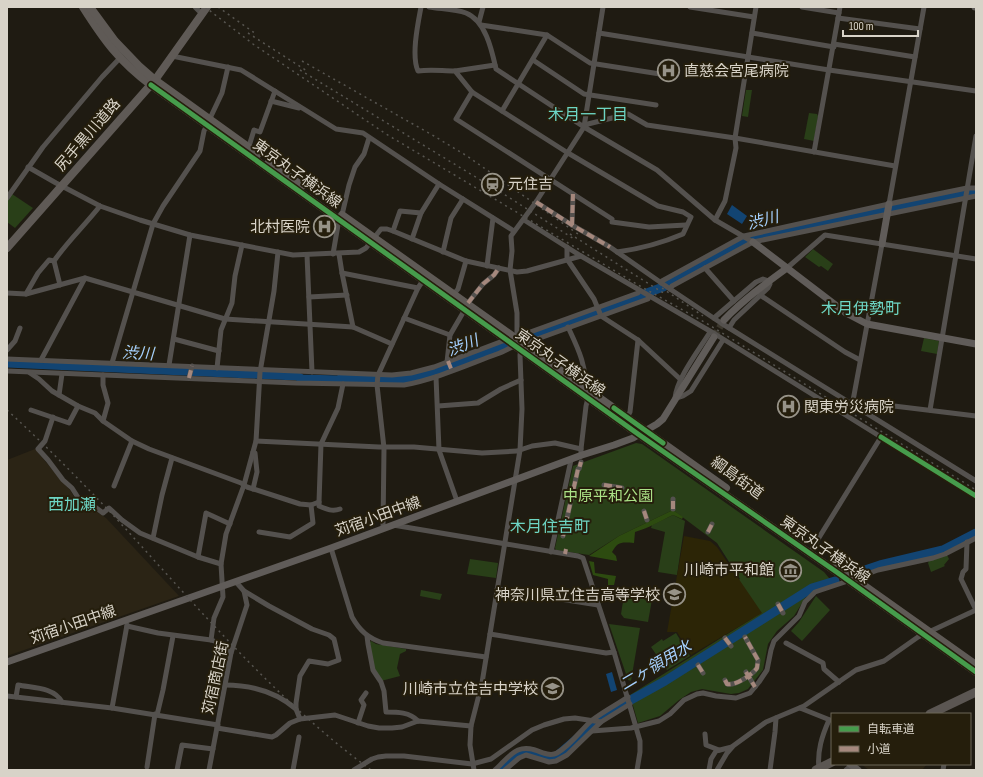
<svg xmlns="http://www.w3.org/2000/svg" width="983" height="777" viewBox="0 0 983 777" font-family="'Sofia Sans Condensed','Noto Sans JP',sans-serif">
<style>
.industrial{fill:#2b2415}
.green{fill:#293f18}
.forest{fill:#2d4b10}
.sand{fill:#2c2506}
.water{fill:#124472}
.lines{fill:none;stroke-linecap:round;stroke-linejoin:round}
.river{stroke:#124472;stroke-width:9}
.secondary-tunnel{stroke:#3b372d;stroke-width:7;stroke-dasharray:7 3.5;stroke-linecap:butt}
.street{stroke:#54514e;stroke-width:5}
.secondary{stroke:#605c59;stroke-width:7}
.primary{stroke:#5f5a56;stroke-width:8}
.highway{stroke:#5b5652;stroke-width:9}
.rail{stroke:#575550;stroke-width:1.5;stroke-dasharray:2 4;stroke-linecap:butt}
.quiet{stroke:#a5887d;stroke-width:4;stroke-dasharray:8 4;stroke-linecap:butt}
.cycleway-casing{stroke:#251e0c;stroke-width:8}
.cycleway{stroke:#469c4c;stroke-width:5}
.labels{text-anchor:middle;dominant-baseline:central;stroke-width:4;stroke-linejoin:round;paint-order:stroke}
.poi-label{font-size:15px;fill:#d8d3c8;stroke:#251e0c;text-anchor:end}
.street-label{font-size:15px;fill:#d8d3c8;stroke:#251e0c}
.park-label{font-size:15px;fill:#abe287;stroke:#251e0c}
.neighbourhood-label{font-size:16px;fill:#6dd5c4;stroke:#251e0c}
.water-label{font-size:16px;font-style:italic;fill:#a5d0fe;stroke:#251e0c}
</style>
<rect width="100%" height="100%" fill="#1f1b12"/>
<g class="industrial">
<polygon points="35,449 60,479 70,490 77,502 84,506 94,510 106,518 179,596 7,656 7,460"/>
<polygon points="861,764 927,764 922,770 869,770"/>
</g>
<g class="green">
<polygon points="746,90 752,90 748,117 742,116"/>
<polygon points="809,113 817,114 818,116 814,141 804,139"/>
<polygon points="12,194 33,208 15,228 7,222 7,201"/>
<polygon points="813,249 833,264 828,271 821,266 819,267 805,257"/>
<polygon points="924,338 939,341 937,354 921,351"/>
<polygon points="636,443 642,444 824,572 834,584 813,590 807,595 794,616 777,631 768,644 763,670 748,689 739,693 731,694 702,689 691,692 679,700 660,716 638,723 630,695 753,618 725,587 740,579 717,543 673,510 619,536 589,555 556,550 555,548 573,466"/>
<polygon points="673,515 685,521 677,575 658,572 665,532 651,528 652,525"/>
<polygon points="947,555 949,559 944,565 945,566 931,572 928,563 929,561"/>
<polygon points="470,559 498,563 496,578 467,574"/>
<polygon points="625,589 653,594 648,622 624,618 621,614"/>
<polygon points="421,590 442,594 440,600 420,596"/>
<polygon points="816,596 830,610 802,641 791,631 799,622"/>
<polygon points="609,624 640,628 631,681 628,680"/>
<polygon points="676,633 690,656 667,670 651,647 662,639 663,641"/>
<polygon points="371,641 376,644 406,649 406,651 400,654 397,668 400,676 381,681 375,670 369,643"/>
</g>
<g class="forest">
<path d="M673,510L683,517L682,519L673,515C660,521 649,528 635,532L634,543C622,542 618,541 612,552L616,556L617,561L589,556L619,536Z"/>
<polygon points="589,561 594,562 595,573 616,576 614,585 608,585 608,579 593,575"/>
</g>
<polygon class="sand" points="684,536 710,541 717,547 762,613 691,655 677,632 667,632"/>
<g class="water">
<polygon points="732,205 747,216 742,224 727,214"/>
<polygon points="612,672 617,690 611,692 606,674"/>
</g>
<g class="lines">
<g class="river">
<polyline points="7,363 297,376 302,379 338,380 342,378 361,379 406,380 427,375 663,287 750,238 967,193 976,193"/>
<polyline points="859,572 880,565 943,550 976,533"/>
<path d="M499,770C505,765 511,757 518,753C532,746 544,762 557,756L600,719L620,706L665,681L812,588L835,581"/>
</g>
<polyline class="secondary-tunnel" points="714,337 724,320"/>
<g class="street">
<polyline points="195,7 199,11"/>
<path d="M421,7C418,23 411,56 418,71C431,69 442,71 455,71L472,92L568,153L658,206L683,212L691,217L683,234C662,243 639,249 617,252"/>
<path d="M429,7C441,9 455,9 466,13C486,21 492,51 496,69L584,127L657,170L715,220L753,242"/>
<polyline points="690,7 754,17"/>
<polyline points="802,7 839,13"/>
<polyline points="838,18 920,29"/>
<polyline points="479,22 483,7"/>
<polyline points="481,25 547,35 590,63 660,74"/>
<polyline points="599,33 829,70 976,91"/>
<polyline points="752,33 834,47"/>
<polyline points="834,44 915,57"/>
<polyline points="172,56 241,70 336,129 363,133 439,184 514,231"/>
<polyline points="533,60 584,94 656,105"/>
<polyline points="455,71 495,65"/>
<polyline points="472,92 456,119 612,219"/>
<polyline points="271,101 299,108"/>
<polyline points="502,111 547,35"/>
<polyline points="584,127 588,124 628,114 647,125 735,138 895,166"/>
<polyline points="247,146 250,143 254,130 260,132 275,91"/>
<polyline points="814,152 840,7"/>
<polyline points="28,167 56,183 100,206 140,220 190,235 293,255 359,252 366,248 381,229 387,229 393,231 466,261 517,272 527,271 581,256"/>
<polyline points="7,198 43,147 102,77 120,58"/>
<polyline points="536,202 572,225 610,247 670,289 721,323 976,481"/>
<polyline points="889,204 924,7"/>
<polyline points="524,220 581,256 715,334 976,496"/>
<polyline points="715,220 725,201 736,148 735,138 756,7"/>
<polyline points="612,222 649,227 686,225"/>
<polyline points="572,225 573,194"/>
<polyline points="393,231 400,211 421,213"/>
<polyline points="412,239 421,213 439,184"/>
<polyline points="567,247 567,259 594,299 601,316 638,340 680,379"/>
<polyline points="443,252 451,218 463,199"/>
<polyline points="333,254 338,225 342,215 349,185 355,167 364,154 369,138"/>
<polyline points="339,254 342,273 353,327"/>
<polyline points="307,255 312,372"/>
<polyline points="487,266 493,218"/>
<polyline points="705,268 734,301"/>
<polyline points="787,268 825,235 976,259"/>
<polyline points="342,273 418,288"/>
<polyline points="661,283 662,281 744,236 889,204 967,188 976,188"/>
<path d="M60,285L54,261C67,242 85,225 100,206"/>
<polyline points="670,289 672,286 753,242 976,196"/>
<polyline points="7,293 26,294 85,278 225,319 353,327 392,344"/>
<polyline points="26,294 38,273 49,260 54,261"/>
<polyline points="453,295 458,289 466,261"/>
<polyline points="760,295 845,352 860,360"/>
<polyline points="309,297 347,295"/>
<polyline points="404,318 450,335"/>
<polyline points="714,318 756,282 763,279 769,281 770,284 768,288 734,320 729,328"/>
<path d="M568,327C575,342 590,371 583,388"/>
<polyline points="515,336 522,335 638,293 639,291"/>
<polyline points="174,339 219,351"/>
<polyline points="521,340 517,336 517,313 510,270 512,251 511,236 536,202 584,127 603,7"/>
<polyline points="7,350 15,341 20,328"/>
<polyline points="7,359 392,375 411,373 434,367 508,339"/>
<polyline points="41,360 85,278"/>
<polyline points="447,362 450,335 471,299 483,284 494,275 499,268"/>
<polyline points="112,363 153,224 163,206 200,151 204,131 222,93 228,67"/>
<polyline points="169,365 190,235"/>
<polyline points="217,368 221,330 232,303 235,276 242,245"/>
<path d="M7,371L296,383L404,385C436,379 467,365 497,354C508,350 518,342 529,342L648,299L649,296"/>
<polyline points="30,373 39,379 52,391 78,406 95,413 103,421 132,441 149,449 241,483 247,487 300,504 311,505 319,502"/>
<polyline points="103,375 103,385 108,403 103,421"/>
<polyline points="436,377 439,450 457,501"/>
<polyline points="189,378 192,366"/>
<polyline points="59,395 62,374"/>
<path d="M675,398C677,378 699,350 710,332"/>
<polyline points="677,398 683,396 691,391 723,340"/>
<polyline points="853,401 976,416"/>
<polyline points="438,406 478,403 501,389 521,380"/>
<polyline points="852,406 882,244"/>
<polyline points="31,410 69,423 78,406"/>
<polyline points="930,410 976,136"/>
<polyline points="53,417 45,441 38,449 48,460 63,480 72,488 79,499 85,504 95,507 103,513 109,508 122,520 140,533 198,557 221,564"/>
<polyline points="626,419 630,412 638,340"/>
<polyline points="256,441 379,447 414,447 482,453 517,451 532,446 555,443 581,449"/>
<polyline points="253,452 255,453 257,472 253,489"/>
<polyline points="581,452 581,449 586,406 588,398"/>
<polyline points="604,485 622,488"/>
<polyline points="114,486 132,441"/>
<path d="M340,509C332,512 326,509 319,506V502L321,444L338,408L343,384"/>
<polyline points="673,509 673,499"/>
<polyline points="644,511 647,520"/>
<polyline points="393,525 578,556 583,558 614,652 640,741 640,752 637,770"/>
<polyline points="383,529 384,448 377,385 378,375 418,288 424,279"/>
<polyline points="259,532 290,537 313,523 311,505"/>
<polyline points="708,532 712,524"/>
<polyline points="563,536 578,469 579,469 581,462"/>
<polyline points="153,538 162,495 172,458"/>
<polyline points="967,542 966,569 963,572 961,579 976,610"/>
<path d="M331,548L352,617C360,631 368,638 383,643L486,657"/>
<polyline points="812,549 881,437"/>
<polyline points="551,552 571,460"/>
<polyline points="198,557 206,513 230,524"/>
<polyline points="236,582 244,591 269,606 312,629 329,635 334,639 339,660 328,664 309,661 300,676 296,703 296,709 300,719"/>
<polyline points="497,589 598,605"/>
<polyline points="778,604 783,613"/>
<polyline points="127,626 158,633 211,640 223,644 231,653"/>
<polyline points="490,634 606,653 614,652"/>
<path d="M367,636L368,644L373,670L381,682L384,691L386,712C397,712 410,712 418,721"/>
<polyline points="725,638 731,646"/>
<polyline points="211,640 214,618 223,597 221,564 226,534 244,485 256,441 260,372 274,291 278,252"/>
<polyline points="786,643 823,663 824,669 839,682"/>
<polyline points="698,665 703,673"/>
<polyline points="746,672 755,687"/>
<path d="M725,680L727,684C735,686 752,675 757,668L758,660L745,637"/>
<path d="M225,685C251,685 276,692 296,709"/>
<polyline points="7,696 112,708 218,725"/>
<path d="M16,697L18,685C33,688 54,687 62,702"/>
<polyline points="112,708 127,625"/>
<polyline points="800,708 830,720"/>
<polyline points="157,715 163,690 173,636"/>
<polyline points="358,723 364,705 361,700 366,693"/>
<polyline points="217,728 272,737 276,735 290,723 300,719 335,715 368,726 379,728 392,728 402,727 418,721 471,726"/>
<polyline points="592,731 631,728 659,721 670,714 684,700 697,694 703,693 716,696 736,698 750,693 759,682 767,670 771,650 774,641 799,616 805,602 815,592 848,581 878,570 933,558 945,554 976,538"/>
<polyline points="705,734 706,745 719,750"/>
<polyline points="147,767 155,714"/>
<path d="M819,769C817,751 822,736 829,720"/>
<polyline points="177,770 182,745 213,749"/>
<polyline points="209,770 231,653 247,605 244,591"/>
<polyline points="293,770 299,737"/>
<polyline points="354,770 372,759 378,757 386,756 404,756 472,764 491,759 532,730 544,725 564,719 575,718 601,722"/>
<polyline points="474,770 470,745 471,726 482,683 520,450 522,409 520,355 521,348"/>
<path d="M495,770C502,764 509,754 518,750C534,744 546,759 557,753C571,745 580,731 591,721C602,712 616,705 628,697"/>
<polyline points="505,770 519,758 526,755 549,762 556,761 567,755 601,722 630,704"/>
<polyline points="709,770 711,759 716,751 732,747"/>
<polyline points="717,770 727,753 733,746 766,722 804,706 856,670 884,661 918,637 976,610"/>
<polyline points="770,770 775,732 776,718"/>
<polyline points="846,770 852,765"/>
<polyline points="943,770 944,764"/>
</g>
<g class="secondary">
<polyline points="975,7 976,7"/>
<polyline points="753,242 846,313 867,324 976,344"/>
<polyline points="882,244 889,204"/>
<path d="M724,320C743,300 765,284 787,268"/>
<polyline points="7,662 331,548 582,455 614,445 633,438 657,424 663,419 714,337"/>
<polyline points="850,764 858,770"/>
</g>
<g class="primary">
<path d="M83,7C104,40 119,61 151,85L638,434L838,573L976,672"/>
<polyline points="90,7 115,41 139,66 155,80 258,154"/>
<polyline points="269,162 302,186"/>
<polyline points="342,215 726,488"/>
<polyline points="7,248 155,80 207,7"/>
<polyline points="835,565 976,665"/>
</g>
<g class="highway">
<polyline points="930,714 976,692"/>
<polyline points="816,770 832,762"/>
</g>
<g class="rail">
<polyline points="205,7 253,44 386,134 640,286 706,323 976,490"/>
<polyline points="218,7 256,34"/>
<polyline points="248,33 307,71"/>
<polyline points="302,61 434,136 467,156 578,234"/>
<polyline points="300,70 510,198 574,239"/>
<polyline points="570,234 665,294"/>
<polyline points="662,288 703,316"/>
<path d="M7,410C43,443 78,478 112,514C194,603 273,698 371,770"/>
</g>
<g class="quiet">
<polyline points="536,202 572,225 610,247"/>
<polyline points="572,225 573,194"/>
<polyline points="468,303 483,284 494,275 499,268"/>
<polyline points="448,361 452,371"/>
<polyline points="189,378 192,366"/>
<polyline points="604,485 622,488"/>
<polyline points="673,509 673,499"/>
<polyline points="644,511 647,520"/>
<polyline points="708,532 712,524"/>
<polyline points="563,536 578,469 579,469 581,462"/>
<polyline points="565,554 566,549"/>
<polyline points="778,604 783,613"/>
<polyline points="725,638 731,646"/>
<polyline points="698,665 703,673"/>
<polyline points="746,672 755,687"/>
<path d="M725,680L727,684C735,686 752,675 757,668L758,660L745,637"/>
</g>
<defs>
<g id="cycleway">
<polyline points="151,85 638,434 838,573 976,672"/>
<polyline points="614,408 663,443"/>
<polyline points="881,437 976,496"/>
</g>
</defs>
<use href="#cycleway" class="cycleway-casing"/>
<use href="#cycleway" class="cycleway"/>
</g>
<defs>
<symbol id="hospital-ring" viewBox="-11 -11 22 22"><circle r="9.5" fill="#251e0c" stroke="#979388" stroke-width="1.5"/><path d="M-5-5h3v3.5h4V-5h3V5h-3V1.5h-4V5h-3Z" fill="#979388"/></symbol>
<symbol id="station-ring" viewBox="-11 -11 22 22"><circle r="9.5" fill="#251e0c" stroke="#979388" stroke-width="1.5"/><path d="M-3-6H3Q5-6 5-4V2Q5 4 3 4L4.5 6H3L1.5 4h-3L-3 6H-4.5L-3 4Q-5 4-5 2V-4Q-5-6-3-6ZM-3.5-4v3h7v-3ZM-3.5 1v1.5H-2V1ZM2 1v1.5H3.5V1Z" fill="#979388"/></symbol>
<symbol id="museum-ring" viewBox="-11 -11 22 22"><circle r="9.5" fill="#251e0c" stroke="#979388" stroke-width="1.5"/><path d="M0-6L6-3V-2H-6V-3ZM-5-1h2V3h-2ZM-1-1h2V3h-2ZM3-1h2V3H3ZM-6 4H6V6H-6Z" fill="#979388"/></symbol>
<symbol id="school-ring" viewBox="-11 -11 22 22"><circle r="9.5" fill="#251e0c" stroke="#979388" stroke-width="1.5"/><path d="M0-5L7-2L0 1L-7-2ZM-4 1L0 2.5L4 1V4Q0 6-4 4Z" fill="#979388"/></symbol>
</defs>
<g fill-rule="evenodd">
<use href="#hospital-ring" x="656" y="58" width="25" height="25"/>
<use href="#station-ring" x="480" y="172" width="25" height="25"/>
<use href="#hospital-ring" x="312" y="214" width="25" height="25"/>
<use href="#hospital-ring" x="776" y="394" width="25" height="25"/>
<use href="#museum-ring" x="778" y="558" width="25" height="25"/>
<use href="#school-ring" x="662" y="582" width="25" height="25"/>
<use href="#school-ring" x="540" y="676" width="25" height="25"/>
</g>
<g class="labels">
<g class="poi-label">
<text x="684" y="71" text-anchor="start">直慈会宮尾病院</text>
<text x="508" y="184" text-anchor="start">元住吉</text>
<text x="310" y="227">北村医院</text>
<text x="804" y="407" text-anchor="start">関東労災病院</text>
<text x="774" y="570">川崎市平和館</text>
<text x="660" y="595">神奈川県立住吉高等学校</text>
<text x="538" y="689">川崎市立住吉中学校</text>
</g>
<g class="street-label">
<text transform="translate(88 135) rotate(-49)">尻手黒川道路</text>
<text transform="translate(297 174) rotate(36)">東京丸子横浜線</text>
<text transform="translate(560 363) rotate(35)">東京丸子横浜線</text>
<text transform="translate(737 478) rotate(36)">綱島街道</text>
<text transform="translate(378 517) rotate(-20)">苅宿小田中線</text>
<text transform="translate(825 550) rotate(35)">東京丸子横浜線</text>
<text transform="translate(73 625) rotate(-19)">苅宿小田中線</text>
<text transform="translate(216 678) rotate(-78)">苅宿商店街</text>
</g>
<g class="park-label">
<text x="608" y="496">中原平和公園</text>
</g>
<g class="neighbourhood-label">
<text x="588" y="115">木月一丁目</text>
<text x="861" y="309">木月伊勢町</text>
<text x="72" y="505">西加瀬</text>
<text x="550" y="527">木月住吉町</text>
</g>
<g class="water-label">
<text transform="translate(763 221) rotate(-14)">渋川</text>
<text transform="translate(463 346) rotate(-21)">渋川</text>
<text transform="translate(138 354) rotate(3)">渋川</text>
<text transform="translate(656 666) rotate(-31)">二ヶ領用水</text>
</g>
</g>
<rect width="983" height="777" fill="none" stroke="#d8d3c8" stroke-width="16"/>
<rect x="831" y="713" width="140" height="52" fill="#251e0c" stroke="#6d6657"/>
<rect x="839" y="726" width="20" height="6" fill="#469c4c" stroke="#6d6657"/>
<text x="867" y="733" font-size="12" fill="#d8d3c8">自転車道</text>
<rect x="839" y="746" width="20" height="6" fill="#a5887d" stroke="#6d6657"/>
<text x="867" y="753" font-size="12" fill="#d8d3c8">小道</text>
<path d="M843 30v6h75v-6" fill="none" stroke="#d8d3c8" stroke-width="2"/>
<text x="849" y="30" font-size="12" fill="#d8d3c8" stroke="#251e0c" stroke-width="3" paint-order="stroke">100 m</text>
</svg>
